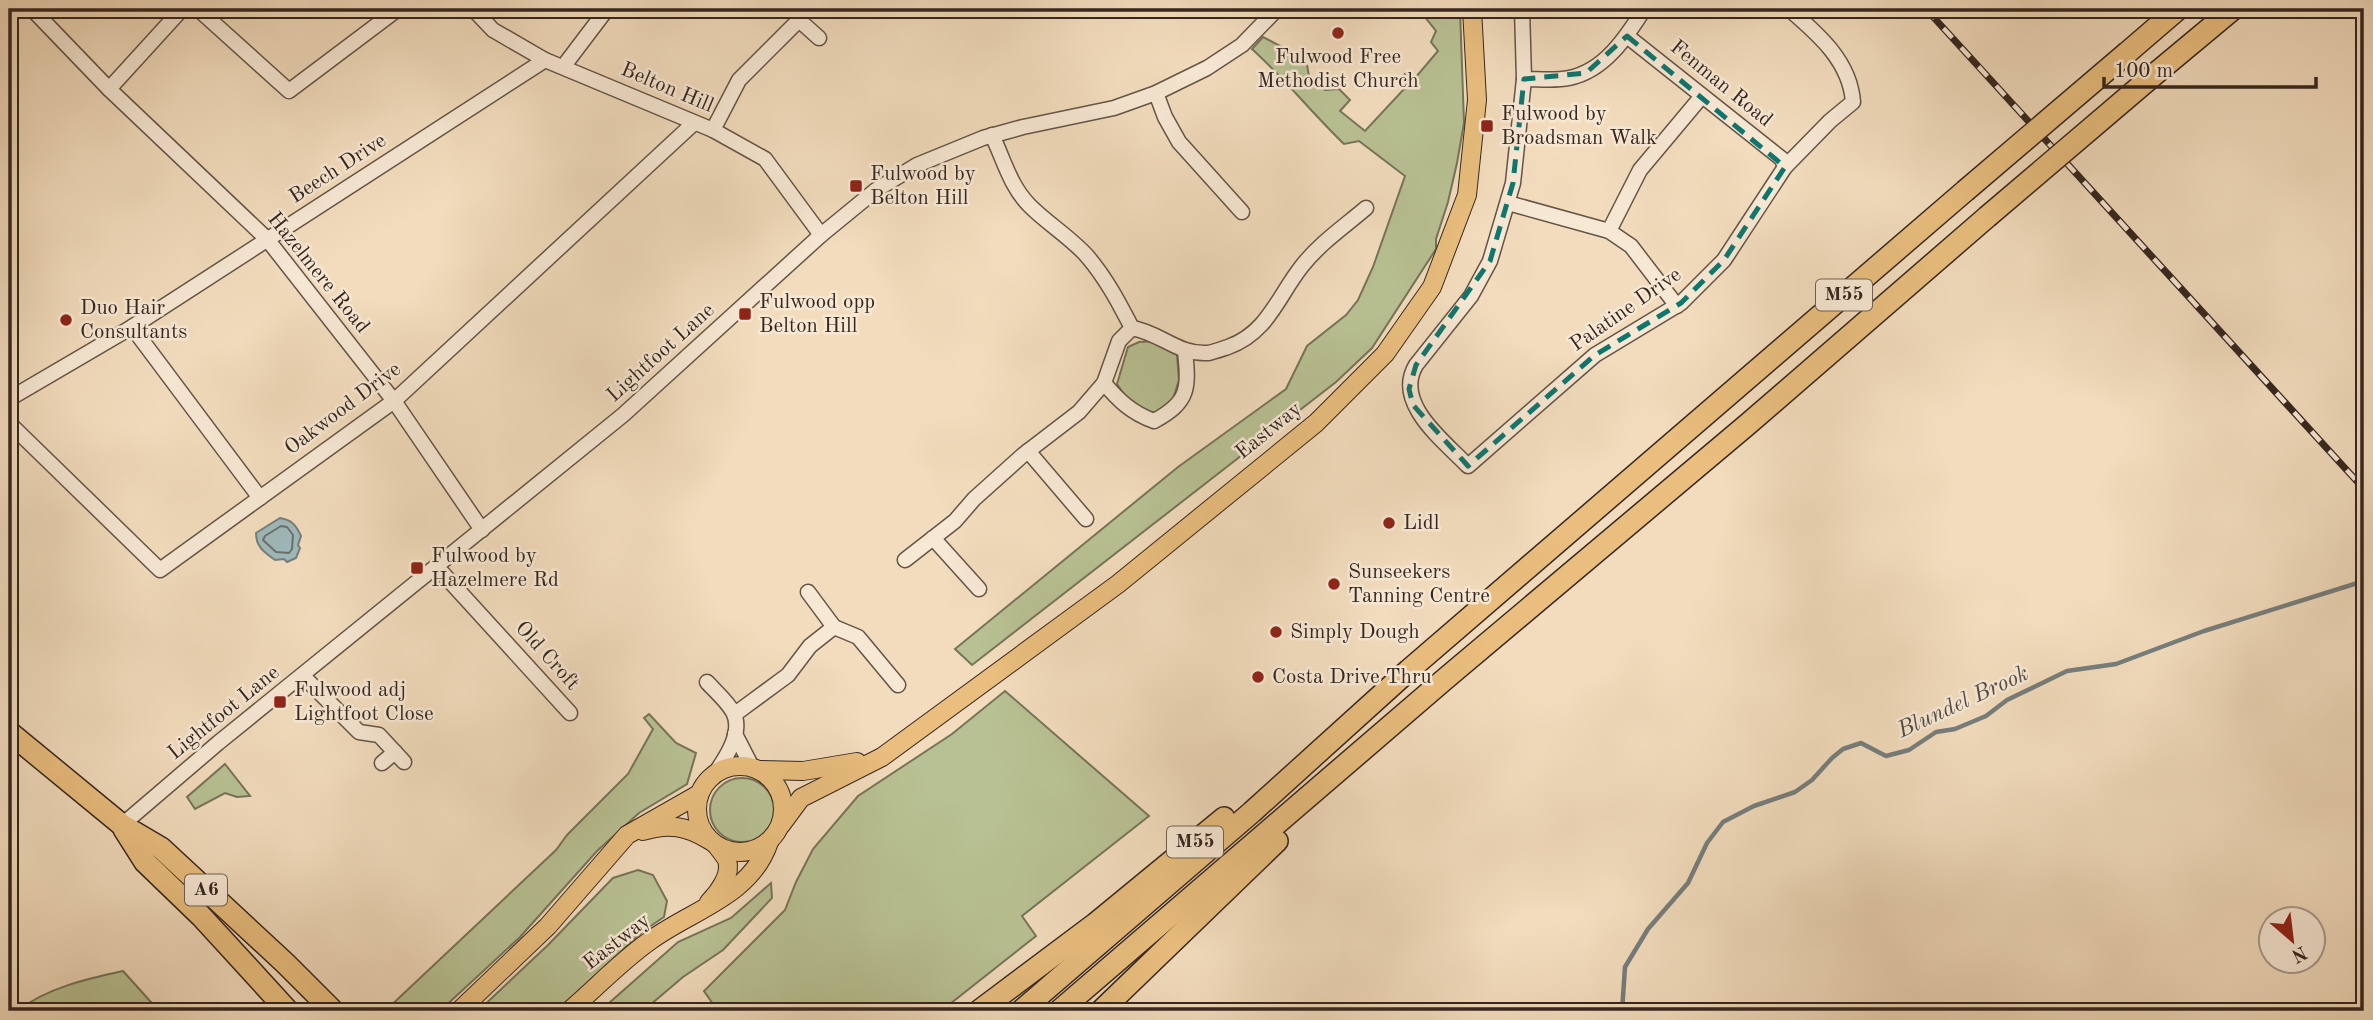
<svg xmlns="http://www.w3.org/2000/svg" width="2373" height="1020" viewBox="0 0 2373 1020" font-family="'Old Standard TT',serif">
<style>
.green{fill:#b8c193;stroke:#76745a;stroke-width:2}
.water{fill:#9fb9bb;stroke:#757e7d;stroke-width:2}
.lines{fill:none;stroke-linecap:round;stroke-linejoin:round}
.shore{stroke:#6a706e;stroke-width:2}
.stream{stroke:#757e7d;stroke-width:4.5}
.minor-casing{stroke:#645447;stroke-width:17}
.major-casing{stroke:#352620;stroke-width:20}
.highway-casing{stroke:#352620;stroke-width:24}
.minor{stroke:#f7e8d4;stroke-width:14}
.major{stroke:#e9be7e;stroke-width:18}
.highway{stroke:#e9be7e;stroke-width:21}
.rail-casing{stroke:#352620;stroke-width:7}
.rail{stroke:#f7e8d4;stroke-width:4.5;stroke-dasharray:13;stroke-linecap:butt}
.highway-bridge-casing{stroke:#352620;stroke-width:24;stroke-linecap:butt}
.highway-bridge{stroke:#e9be7e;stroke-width:21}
.marked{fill:none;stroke:#0f766e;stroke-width:5;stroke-dasharray:14 9;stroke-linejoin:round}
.poi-dot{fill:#8f2418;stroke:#f7e8d4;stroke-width:2.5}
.labels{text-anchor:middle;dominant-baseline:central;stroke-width:5;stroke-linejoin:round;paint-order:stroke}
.shield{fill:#f7e8d4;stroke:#6f6056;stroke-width:2}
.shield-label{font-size:19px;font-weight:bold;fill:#352620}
.poi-label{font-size:21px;fill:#352620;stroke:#f7e8d4;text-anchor:start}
.street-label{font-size:21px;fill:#352620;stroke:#f7e8d4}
.water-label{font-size:23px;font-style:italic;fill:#504b47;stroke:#f7e8d4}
</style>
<rect width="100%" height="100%" fill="#f2dcbd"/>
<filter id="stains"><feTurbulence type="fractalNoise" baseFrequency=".00286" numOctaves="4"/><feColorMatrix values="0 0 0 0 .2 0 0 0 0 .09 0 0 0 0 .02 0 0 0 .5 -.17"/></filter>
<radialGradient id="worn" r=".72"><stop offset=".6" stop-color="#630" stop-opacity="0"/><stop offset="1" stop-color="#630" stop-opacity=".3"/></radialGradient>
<g class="green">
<path d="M1433,9H1460L1464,123L1457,163L1448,202L1436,239V249L1372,348L1336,382L972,665L955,649L1178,467L1286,389L1307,346L1346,315L1358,300L1373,267L1405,176L1359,141L1344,144C1312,113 1285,79 1252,49L1263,37L1288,50L1307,65L1309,76L1325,90L1339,89L1350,100L1340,111L1365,131L1405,88L1398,81L1406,73L1412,79L1416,77L1438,51L1431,42L1436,31L1425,17Z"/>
<path d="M1156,341L1177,355L1179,380L1172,402L1156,413C1135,410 1128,401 1117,384L1128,347L1139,342Z"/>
<polygon points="1005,691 1149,816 1022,916 1036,936 941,1011 718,1011 704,991 785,910 796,882 813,849 858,796 952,734"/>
<polygon points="649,714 676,743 696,753 687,784 639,813 597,851 520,937 440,1011 385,1011 556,850 567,835 628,774 653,729 644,718"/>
<polygon points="225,764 250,796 237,797 225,793 195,809 187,797"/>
<circle cx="742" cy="810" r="32"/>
<polygon points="638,870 653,875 667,901 664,917 642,932 557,1011 478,1011 548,945 613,878"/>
<polygon points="771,883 772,898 723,950 683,977 643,1011 600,1011 678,942 731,918"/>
<path d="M123,971L159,1011H17C47,988 86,979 123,971Z"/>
</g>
<path class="water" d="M280,518C292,520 296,525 301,536L298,545L300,548L296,558L287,562L284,559L275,560C264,552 256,547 256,533Z"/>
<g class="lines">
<polygon class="shore" points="281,526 287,527 293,535 292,549 289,553 276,552 263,540 265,536"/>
<polyline class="stream" points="1622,1011 1625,967 1648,929 1688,883 1707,843 1723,822 1754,806 1795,792 1812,780 1832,758 1843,749 1861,743 1886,756 1909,750 1936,732 1955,729 1986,716 2007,700 2067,671 2116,664 2204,631 2364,581"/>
<defs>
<g id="minor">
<polyline points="32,9 109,89 267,239 394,401 482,530"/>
<polyline points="198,9 289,91 398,9"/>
<polyline points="473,9 493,30 545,60 713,130 765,159 821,235"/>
<path d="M1522,9L1524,79C1539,79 1555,81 1569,78C1604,71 1626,38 1644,9"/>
<polyline points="1627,36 1782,159 1785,167"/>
<polyline points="563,67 607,9"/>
<path d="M1524,79L1513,183L1490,261L1471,296L1416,365C1393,403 1444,441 1468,466L1595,355L1681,303L1724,260L1785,167L1830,121L1853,102C1850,61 1818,34 1789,9"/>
<polyline points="109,89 182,9"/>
<polyline points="1156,93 1165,117 1179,142 1242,212"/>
<polyline points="713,130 739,80 799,20 819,38"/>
<path d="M992,135C1004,160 1010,186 1030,206C1048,224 1070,237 1087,256C1106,278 1119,303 1132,328"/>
<polyline points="1508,203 1609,231 1631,246 1677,306"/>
<polyline points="1609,231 1640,170 1702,96"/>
<polyline points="132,327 260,498"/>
<path d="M1104,383C1119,401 1132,413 1154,421C1189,402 1189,389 1185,351"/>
<polyline points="9,399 132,327 545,60"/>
<polyline points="9,423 160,570 394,401 694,123"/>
<polyline points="1028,451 1086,519"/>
<polyline points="933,538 979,589"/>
<path d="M905,560L955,521L974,499L1023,455L1079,412L1104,383L1119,341L1132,328C1161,333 1178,355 1208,353C1214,352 1222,349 1228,347C1268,333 1278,296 1302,266C1320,243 1345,226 1366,208"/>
<polyline points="436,566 570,713"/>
<polyline points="808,592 834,627"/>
<polyline points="303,676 359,732 379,735 404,762"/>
<path d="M707,682C715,691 727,701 733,712C744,732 725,759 714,775"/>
<polyline points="735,714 788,675 810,646 834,627 858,637 898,685"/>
<polyline points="735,734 752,767"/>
<polyline points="382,763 395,752"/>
<polyline points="122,825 218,743 623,415 821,235 876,190 917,165 983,138 1023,127 1114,108 1156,93 1207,68 1242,45 1277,9"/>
</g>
<g id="major">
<circle cx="740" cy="809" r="43"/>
<polyline points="759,770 803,771 857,762"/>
<polyline points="781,825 801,798 882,757 1118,584 1316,423 1385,354 1432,287 1467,195 1477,100 1472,9"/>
<path d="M643,831C669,823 687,826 709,840"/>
<path d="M709,902C718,893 732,875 727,860C725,856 720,850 717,846"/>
<polyline points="459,1011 548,926 627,835 699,794"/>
<path d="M569,1011C596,988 622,960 651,940C692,910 751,896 769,842"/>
</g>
<g id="highway">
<polyline points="2128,52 2178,9"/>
<polyline points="2149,79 2233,9"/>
<polyline points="9,732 122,825 161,848 285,963 333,1011"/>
<polyline points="124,829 145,862 201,916 288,1011"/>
<polyline points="979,1011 1095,924 1224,818"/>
<polyline points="1021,1011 1252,812 1409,670 1965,191"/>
<polyline points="1059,1011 1445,679 1748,424 1987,217"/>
<polyline points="1101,1011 1277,841"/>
</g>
</defs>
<use href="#minor" class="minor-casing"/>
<use href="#major" class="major-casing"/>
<use href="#highway" class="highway-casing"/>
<use href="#minor" class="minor"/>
<use href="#major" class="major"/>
<use href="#highway" class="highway"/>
<defs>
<polyline id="rail" points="1926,9 2364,489"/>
</defs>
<use href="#rail" class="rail-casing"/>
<use href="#rail" class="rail"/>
<defs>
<g id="highway-bridge">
<polyline points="1965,191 2128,52"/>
<polyline points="1987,217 2149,79"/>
</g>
</defs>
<use href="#highway-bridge" class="highway-bridge-casing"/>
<use href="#highway-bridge" class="highway-bridge"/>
</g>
<path class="marked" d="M1627,36L1785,167L1724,260L1681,303L1595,355L1468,466L1413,405L1409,389L1416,365L1490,261L1513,183L1524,79L1586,73Z"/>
<g class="poi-dot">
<circle cx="1338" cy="33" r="7"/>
<rect x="1480" y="119" width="14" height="14" rx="3.5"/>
<rect x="849" y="179" width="14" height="14" rx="3.5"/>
<rect x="738" y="307" width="14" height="14" rx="3.5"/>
<circle cx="66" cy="320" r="7"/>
<circle cx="1389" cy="523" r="7"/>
<rect x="410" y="561" width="14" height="14" rx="3.5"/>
<circle cx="1334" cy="584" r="7"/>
<circle cx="1276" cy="632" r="7"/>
<circle cx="1258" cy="677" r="7"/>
<rect x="273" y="695" width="14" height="14" rx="3.5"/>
</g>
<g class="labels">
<g class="shield">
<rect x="1816" y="279.5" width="56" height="31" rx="5"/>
<rect x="1167" y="826.5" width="56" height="31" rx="5"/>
<rect x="185" y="874.5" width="42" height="31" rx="5"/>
</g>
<g class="shield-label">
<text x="1844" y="295">M55</text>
<text x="1195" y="842">M55</text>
<text x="206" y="890">A6</text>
</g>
<g class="poi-label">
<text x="1338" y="57" text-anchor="middle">Fulwood Free<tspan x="1338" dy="24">Methodist Church</tspan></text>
<text x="1501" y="114">Fulwood by<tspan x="1501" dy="24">Broadsman Walk</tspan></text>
<text x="870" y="174">Fulwood by<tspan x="870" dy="24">Belton Hill</tspan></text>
<text x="759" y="302">Fulwood opp<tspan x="759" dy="24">Belton Hill</tspan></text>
<text x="80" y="308">Duo Hair<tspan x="80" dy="24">Consultants</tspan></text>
<text x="1403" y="523">Lidl</text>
<text x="431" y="556">Fulwood by<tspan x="431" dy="24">Hazelmere Rd</tspan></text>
<text x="1348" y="572">Sunseekers<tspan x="1348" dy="24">Tanning Centre</tspan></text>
<text x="1290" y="632">Simply Dough</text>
<text x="1272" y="677">Costa Drive Thru</text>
<text x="294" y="690">Fulwood adj<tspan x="294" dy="24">Lightfoot Close</tspan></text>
</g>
<g class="street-label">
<text transform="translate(1721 84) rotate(39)">Fenman Road</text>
<text transform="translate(667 88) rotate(23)">Belton Hill</text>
<text transform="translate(338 169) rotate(-33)">Beech Drive</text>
<text transform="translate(318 273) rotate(51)">Hazelmere Road</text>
<text transform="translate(1626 310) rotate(-35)">Palatine Drive</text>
<text transform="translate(661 353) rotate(-42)">Lightfoot Lane</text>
<text transform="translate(343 409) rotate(-37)">Oakwood Drive</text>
<text transform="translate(1269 431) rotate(-39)">Eastway</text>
<text transform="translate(547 656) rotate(48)">Old Croft</text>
<text transform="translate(224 713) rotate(-39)">Lightfoot Lane</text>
<text transform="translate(617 942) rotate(-38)">Eastway</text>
</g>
<g class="water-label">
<text transform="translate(1963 702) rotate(-25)">Blundel Brook</text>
</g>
</g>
<rect width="2373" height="1020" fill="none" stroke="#f2dcbd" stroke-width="35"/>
<rect x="10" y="10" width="2352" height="999" fill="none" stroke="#352620" stroke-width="3.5"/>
<rect x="18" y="18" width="2338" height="985" fill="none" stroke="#352620" stroke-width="2"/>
<g transform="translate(2292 940) rotate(152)"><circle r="33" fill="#f7e8d4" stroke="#a99a8c" stroke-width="2"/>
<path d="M0-5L12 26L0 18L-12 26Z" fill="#8f2418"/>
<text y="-10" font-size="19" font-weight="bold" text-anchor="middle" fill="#352620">N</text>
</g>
<path d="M2104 77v10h212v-10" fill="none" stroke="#352620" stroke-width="3.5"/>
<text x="2114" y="77" font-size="21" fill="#352620" stroke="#f7e8d4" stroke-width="5" paint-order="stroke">100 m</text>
<rect width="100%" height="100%" filter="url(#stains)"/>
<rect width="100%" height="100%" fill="url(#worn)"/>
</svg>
